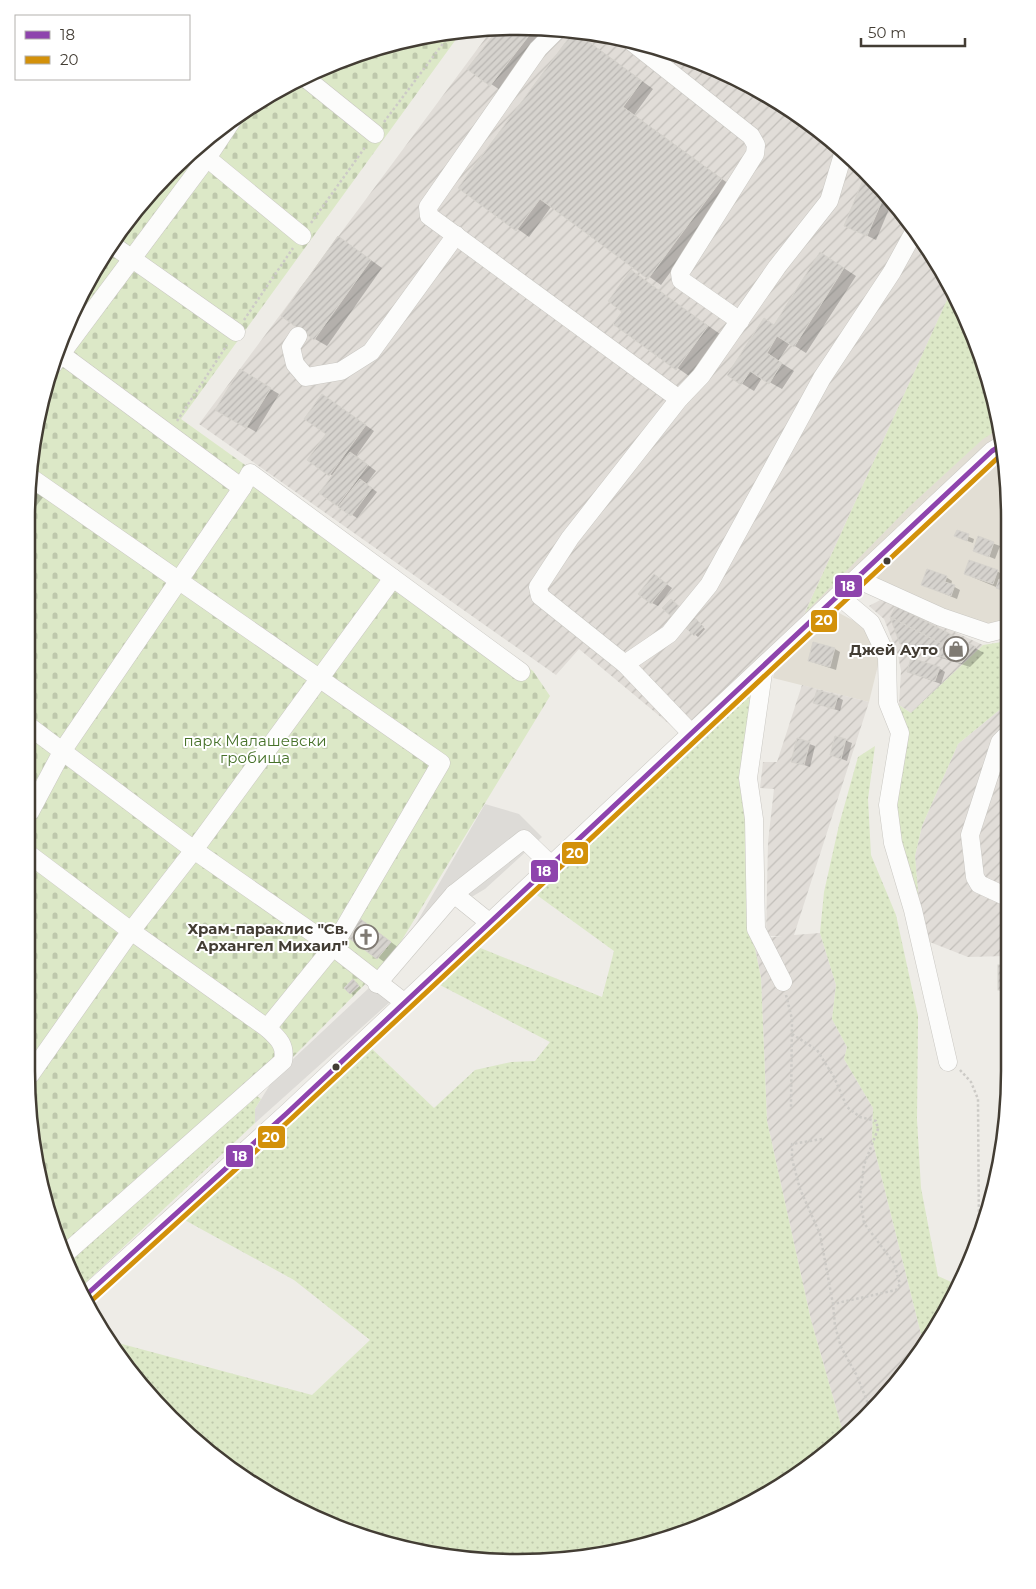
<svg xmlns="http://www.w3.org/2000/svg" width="1036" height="1589" viewBox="0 0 1036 1589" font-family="Montserrat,sans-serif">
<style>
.residential{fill:#e2ded4}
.industrial{fill:url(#industrial-furrows)}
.grass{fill:url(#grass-dots)}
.cemetery{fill:url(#cemetery-stones)}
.parking{fill:#dddbd7}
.shadow{fill:#0003}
.building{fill:url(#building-hatch);stroke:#d6d3cd}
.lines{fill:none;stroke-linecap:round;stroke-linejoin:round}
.minor-casing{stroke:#cac8c3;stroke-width:19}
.path{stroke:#cccac6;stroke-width:2.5;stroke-dasharray:2.5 2.5;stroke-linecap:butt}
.minor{stroke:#fcfcfb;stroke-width:18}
.bus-1-casing{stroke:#fff;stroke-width:9}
.bus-2-casing{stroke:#fff;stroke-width:9}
.bus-1{stroke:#8e44ad;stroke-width:5}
.bus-2{stroke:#d3910a;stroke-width:5}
.bus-dot{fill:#433d34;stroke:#fff;stroke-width:2}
.labels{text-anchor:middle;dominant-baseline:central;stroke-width:4;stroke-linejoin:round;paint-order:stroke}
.poi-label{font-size:15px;font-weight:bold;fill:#433d34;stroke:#fff;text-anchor:end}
.park-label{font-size:15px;fill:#47722a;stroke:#fff}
.rim{fill:none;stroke:#433d34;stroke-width:2.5}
.line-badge{stroke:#fff;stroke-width:2}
.badge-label{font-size:14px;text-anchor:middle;font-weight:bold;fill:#fff}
</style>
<defs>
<pattern id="industrial-furrows" width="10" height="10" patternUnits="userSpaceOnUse" patternTransform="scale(1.25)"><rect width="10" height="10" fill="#e1ddd8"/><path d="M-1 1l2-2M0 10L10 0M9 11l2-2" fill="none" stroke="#c2bfba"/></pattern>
<pattern id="grass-dots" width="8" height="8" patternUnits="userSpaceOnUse" patternTransform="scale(1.25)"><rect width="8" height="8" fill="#dce8c7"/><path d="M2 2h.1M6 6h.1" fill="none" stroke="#bec8ac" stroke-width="1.8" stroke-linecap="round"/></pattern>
<pattern id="cemetery-stones" width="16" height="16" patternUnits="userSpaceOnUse" patternTransform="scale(1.25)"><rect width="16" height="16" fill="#dce8c7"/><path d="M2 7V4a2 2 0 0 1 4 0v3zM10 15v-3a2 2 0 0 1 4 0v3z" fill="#bec8ac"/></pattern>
<pattern id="building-hatch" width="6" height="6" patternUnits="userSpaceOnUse" patternTransform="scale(1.25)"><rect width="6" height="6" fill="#d6d3ce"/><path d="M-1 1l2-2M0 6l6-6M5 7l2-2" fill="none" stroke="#b9b6b2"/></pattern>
</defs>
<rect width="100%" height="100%" fill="#eeece7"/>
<g class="residential">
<polygon points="952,289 993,391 1009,486 1008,628 988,633 857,580 792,640"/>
<polygon points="830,613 839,613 860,624 877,649 879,661 869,702 773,678 776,665"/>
</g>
<g class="industrial">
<polygon points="493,28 582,30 676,52 764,92 842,148 908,219 952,289 792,640 686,738 579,649 556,675 199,424"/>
<polygon points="882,599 983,645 911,713 899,705 901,671 898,655 884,619 869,606"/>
<polygon points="802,685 869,702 794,935 820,933 836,985 832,1019 847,1047 844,1059 873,1108 872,1139 923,1342 888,1395 844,1436 811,1320 767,1121 761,978 753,939 782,936 766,936 768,842 774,789 760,788 763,762 777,762"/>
<polygon points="1008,703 1006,956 968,957 922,939 915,856 922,826 958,744"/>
</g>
<g class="grass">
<polygon points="952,289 959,301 993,391 999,429 983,439 910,506 805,613"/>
<polygon points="1008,641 1008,703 958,744 922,826 915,856 922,939 884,804 899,705 911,713 983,645"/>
<polygon points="754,686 753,939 761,978 767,1121 811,1320 844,1436 818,1461 764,1497 706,1525 614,1553 486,1562 391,1546 330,1525 218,1461 170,1419 107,1340 312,1395 370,1340 294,1280 181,1218 369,1046 434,1108 475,1070 511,1062 535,1061 550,1042 438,984 478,947 602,997 614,951 534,893"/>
<polygon points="875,746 868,799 871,855 896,915 918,1016 917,1120 921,1188 938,1276 960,1286 923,1342 872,1139 873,1108 844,1059 847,1047 832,1019 836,985 820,933 824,892 839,825 858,757"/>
<polygon points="253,1093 261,1099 255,1109 255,1123 81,1287 69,1263"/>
</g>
<polygon class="cemetery" points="462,31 181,419 533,671 550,696 391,958 291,1059 69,1263 52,1229 30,1135 30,454 43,390 77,301 148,194 219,128 301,77 391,43"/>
<g class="parking">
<polygon points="485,804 519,814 542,837 485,889 441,915 402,948"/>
<polygon points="370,987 391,1001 255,1123 255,1109 276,1075"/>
</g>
<g class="shadow">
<polygon points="500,28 551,29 503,92 469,69"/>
<polygon points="586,40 653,89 634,115 733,187 661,285 551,207 529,237 460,188"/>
<polygon points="879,188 892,202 876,240 845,225"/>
<polygon points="350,245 382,268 327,346 315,339"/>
<polygon points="833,261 856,276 806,353 790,343 778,361 794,371 782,389 762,378 754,391 728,375"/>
<polygon points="631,272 720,334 689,376 615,324 624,312"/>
<polygon points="240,371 279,394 256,432 217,409"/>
<polygon points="331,401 374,431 356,456 376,471 366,484 377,492 357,518 337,505 333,476 309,460 327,434"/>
<polygon points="30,485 44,496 30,514"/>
<polygon points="957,532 974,539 973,543 962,539"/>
<polygon points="979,538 1000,546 995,559 980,553"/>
<polygon points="997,571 1003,575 1000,581 1008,584 1008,592 972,577"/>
<polygon points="946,577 952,581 951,585 960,590 957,599 923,585"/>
<polygon points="660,579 672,588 658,606 652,603"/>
<polygon points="694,618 705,629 698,637 684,625"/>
<polygon points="901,643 975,648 984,653 970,667 911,648"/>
<polygon points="835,649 840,652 836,670 809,661"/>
<polygon points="939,668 945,672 941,684 908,672"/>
<polygon points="837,697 843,700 840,711 814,703"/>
<polygon points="836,737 852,743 847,761 831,755"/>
<polygon points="798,740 815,746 810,767 792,761"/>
<polygon points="356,916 399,948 387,964 343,932"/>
<polygon points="999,967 1006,967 1006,994 999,990"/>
<polygon points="356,982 361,988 353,995 346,988"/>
</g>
<g class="building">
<polygon points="499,28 534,29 490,86 467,69"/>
<polygon points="574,31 642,81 623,107 722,179 648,279 540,199 516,231 458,188"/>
<polygon points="863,180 877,185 885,194 867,236 844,226"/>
<polygon points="338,236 371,260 314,340 281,316"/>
<polygon points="820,252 844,268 794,347 777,336 767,353 782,363 769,384 750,371 741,385 727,375 764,318 774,325"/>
<polygon points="631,270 708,326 676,370 613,324 622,312 608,301"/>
<polygon points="240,369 271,388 246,428 215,410"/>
<polygon points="322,394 366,425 329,476 307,460 326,434 304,419"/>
<polygon points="350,452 368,465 337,506 319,493"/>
<polygon points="360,479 372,488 351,516 338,507"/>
<polygon points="1009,517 1008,530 1002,526"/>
<polygon points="957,530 969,534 967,541 954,536"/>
<polygon points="978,536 994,542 989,557 973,551"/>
<polygon points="969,560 998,570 993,584 964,574"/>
<polygon points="927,569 947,576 945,582 955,585 951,596 921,585"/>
<polygon points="654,574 667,584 651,604 638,594"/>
<polygon points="999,579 1008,582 1007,592 996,588"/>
<polygon points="671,599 683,610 674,619 662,608"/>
<polygon points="896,606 954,636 948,647 890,617"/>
<polygon points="692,615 704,627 694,636 683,625"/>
<polygon points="890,617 948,647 954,636 976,647 961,663 900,644"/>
<polygon points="813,642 835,648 830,667 808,661"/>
<polygon points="911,658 940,667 935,681 907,672"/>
<polygon points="817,690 838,696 834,709 813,703"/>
<polygon points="835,736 846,739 841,759 830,755"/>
<polygon points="797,738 810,742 804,765 791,762"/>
<polygon points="355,915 391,942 377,959 342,933"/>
<rect x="998" y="965" width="8" height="25"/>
<polygon points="353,979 359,986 350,994 344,988"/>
</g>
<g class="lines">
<defs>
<g id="minor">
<polyline points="557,30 538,49 428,207 429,216 679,399"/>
<polyline points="632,42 751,136 756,145 755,154 680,273 681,280 740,321"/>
<polyline points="303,76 375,134"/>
<polyline points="207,158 302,236"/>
<polyline points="114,246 236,332"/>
<polyline points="298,336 291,347 295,364 306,377 341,371 371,352 456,235"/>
<polyline points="58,352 242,488"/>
<polyline points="52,366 207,158 233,119"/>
<polyline points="30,477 441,763 333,947 267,1028"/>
<polyline points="857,579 941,617 988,633 1008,628"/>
<polyline points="839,596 871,623 887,657 888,703 900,733 888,805 893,843 913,910 948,1062"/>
<polyline points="625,664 669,634 709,585 822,378 892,272 915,230"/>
<polyline points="764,666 748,778 754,819 756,929 783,982"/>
<polyline points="30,727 194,850 333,947 405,1003"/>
<polyline points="691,733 625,664 540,596 538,587 570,538 679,399 701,376 777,267 829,201 844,151"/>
<polyline points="30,812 63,750 242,488 250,473 521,672"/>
<path d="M30,855L131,931L267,1028C279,1039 286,1045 283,1061L65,1254"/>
<polyline points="454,894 490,923"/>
<polyline points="1007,897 979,884 975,877 970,835 1000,742 1007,735"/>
<polyline points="377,984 454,894 524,839 551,865"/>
<polyline points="30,1075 131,931 194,850 393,578"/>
<polyline points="85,1296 287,1113 992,451 1002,445"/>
</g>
</defs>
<use href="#minor" class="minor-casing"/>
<g class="path">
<polyline points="384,122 451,33"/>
<polyline points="311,223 366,146"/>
<polyline points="244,320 293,248"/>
<polyline points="177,421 227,345"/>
<polyline points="786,995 792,1019 791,1108"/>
<polyline points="792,1034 817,1050 834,1077 847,1107 860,1117 876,1121 878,1129 864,1165 860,1196 864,1223 894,1263 900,1284 896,1290 833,1304"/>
<polyline points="960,1070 971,1082 978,1099 979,1240"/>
<polyline points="822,1139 792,1144 792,1159 800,1189 820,1234 833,1304 835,1326 841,1347 857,1376 871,1411"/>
</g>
<use href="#minor" class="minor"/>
<defs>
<polyline id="bus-1" points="85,1296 287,1113 992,451 1002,445"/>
<polyline id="bus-2" points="90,1302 292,1118 1003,453"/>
</defs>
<use href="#bus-1" class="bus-1-casing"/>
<use href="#bus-2" class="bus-2-casing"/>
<use href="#bus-1" class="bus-1"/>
<use href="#bus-2" class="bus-2"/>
</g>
<defs>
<symbol id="shop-ring" viewBox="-11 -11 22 22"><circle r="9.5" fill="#fff" stroke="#7f7a73" stroke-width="1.5"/><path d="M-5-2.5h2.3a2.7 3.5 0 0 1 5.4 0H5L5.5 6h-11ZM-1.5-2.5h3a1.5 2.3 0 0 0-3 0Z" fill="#7f7a73"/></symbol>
<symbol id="church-ring" viewBox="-11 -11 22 22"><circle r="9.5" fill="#fff" stroke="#7f7a73" stroke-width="1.5"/><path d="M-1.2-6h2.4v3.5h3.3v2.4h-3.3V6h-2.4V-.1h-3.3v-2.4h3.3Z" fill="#7f7a73"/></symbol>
</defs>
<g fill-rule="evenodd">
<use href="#shop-ring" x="942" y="635" width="28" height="28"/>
<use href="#church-ring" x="352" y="923" width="28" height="28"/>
</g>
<g class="bus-dot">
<circle cx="887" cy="561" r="4.5"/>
<circle cx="336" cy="1067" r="4.5"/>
</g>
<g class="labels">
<g class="poi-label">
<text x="938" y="649">Джей Ауто</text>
<text x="348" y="928">Храм-параклис "Св.<tspan x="348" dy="17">Архангел Михаил"</tspan></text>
</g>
<g class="park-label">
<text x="255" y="740">парк Малашевски<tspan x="255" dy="17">гробища</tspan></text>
</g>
</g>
<path d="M0 0H1036V1589H0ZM518 35H518A483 483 0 0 1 1001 518V1071A483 483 0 0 1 518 1554H518A483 483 0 0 1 35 1071V518A483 483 0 0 1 518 35Z" fill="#fff" fill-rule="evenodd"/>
<path class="rim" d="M518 35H518A483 483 0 0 1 1001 518V1071A483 483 0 0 1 518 1554H518A483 483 0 0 1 35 1071V518A483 483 0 0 1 518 35Z"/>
<g class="line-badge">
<rect x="834" y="574" width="29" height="24" rx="5" fill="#8e44ad"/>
<rect x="810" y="609" width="28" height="24" rx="5" fill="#d3910a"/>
<rect x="561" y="841" width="28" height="24" rx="5" fill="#d3910a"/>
<rect x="530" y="859" width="29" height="24" rx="5" fill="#8e44ad"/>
<rect x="257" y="1125" width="29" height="24" rx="5" fill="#d3910a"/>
<rect x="225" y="1144" width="29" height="24" rx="5" fill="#8e44ad"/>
</g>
<g class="badge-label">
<text x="848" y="591">18</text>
<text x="824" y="625">20</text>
<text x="575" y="858">20</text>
<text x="544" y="876">18</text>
<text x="271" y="1142">20</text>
<text x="240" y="1161">18</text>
</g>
<rect x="15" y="15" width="175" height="65" fill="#ffffff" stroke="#b4b1ae"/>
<rect x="25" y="31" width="25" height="8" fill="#8e44ad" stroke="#b4b1ae"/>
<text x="60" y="40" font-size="15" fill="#433d34">18</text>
<rect x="25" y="56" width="25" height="8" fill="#d3910a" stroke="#b4b1ae"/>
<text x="60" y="65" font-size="15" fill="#433d34">20</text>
<path d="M861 38v8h104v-8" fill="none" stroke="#433d34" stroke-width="2.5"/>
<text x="868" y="38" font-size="15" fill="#433d34" stroke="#ffffff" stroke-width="4" paint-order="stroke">50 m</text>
</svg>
